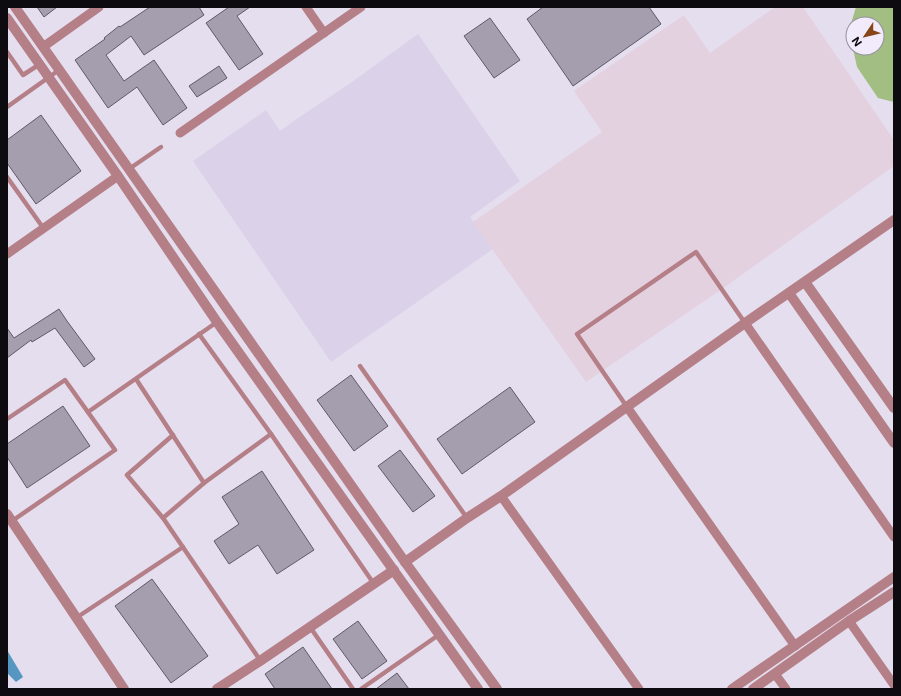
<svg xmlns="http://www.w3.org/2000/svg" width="901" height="696" viewBox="0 0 901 696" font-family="Inter,sans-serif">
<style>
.built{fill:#dbd1e9}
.education{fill:#e4d1e0}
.green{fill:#a2be83;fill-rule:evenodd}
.water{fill:#5697c1}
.building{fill:#a59eaf;stroke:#605968}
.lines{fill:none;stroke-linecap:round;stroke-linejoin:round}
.service{stroke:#b57f87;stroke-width:4.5}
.minor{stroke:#b57f87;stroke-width:9}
.tertiary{stroke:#b57f87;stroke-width:10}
</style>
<rect width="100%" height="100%" fill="#e5deef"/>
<polygon class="built" points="418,34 520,181 470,217 493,249 331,362 193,161 266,110 280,131 301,116 352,82"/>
<polygon class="education" points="775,7 803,7 894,140 894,166 722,289 586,382 473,222 602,132 574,91 684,15 710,53"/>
<path class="green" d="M856,7H894V102L878,98L857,67L849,30ZM853,24H877V48H853Z"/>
<polygon class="water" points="7,650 23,677 16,682 7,673"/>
<g class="building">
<polygon points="37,7 57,7 44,17"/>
<polygon points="150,7 199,7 204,15 144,55 131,36 106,55 124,81 154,60 187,108 163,125 137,87 108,108 75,60 105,39 104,38 119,26 120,27"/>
<polygon points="229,7 250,7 237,16 263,54 239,70 206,23"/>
<polygon points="543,7 649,7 661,24 573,86 527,19"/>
<polygon points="490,18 520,60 494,78 464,36"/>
<polygon points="219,66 227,78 197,97 189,86"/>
<polygon points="41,115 81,171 36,204 7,163 7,140"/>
<polygon points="59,309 67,321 95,359 84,367 55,328 32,342 31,340 7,358 7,328 14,338"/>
<polygon points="351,375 388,426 354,451 317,400"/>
<polygon points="510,387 535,422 462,474 437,439"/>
<polygon points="63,406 90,446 27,488 7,457 7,444"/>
<polygon points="400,450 435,496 413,512 378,466"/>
<polygon points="262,471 314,550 277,574 258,545 229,564 214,541 239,524 222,497"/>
<polygon points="152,579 208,656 171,683 115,606"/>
<polygon points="358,621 387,661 362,679 333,639"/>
<polygon points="303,647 332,689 275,689 265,674"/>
<polygon points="397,673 409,689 376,689"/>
</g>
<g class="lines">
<g class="service">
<polyline points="7,52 23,75 40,64"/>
<polyline points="7,107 59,70"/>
<polyline points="129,169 161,147"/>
<polyline points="7,177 44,229"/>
<polyline points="199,334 271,434 374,584"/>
<polyline points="360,366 467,518"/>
<polyline points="136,379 204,483"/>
<polyline points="627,407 577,334 696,252 745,323"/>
<polyline points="88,412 217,322"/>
<polyline points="7,419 65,380 115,450 12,521"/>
<polyline points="173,435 127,475 163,518 260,660"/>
<polyline points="163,518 204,483 271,434"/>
<polyline points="76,618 183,547"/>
<polyline points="310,627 353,689"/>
<polyline points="361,689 440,634"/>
</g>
<g class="minor">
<polyline points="306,7 324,33"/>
<polyline points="43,47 99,7"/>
<polyline points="180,133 361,7"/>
<polyline points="7,254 118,176"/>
<polyline points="745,323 894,537"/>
<polyline points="627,407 795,646"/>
<polyline points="501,496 639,689"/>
<polyline points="849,621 894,685"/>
<polyline points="775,674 786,689"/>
</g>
<g class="tertiary">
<polyline points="15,7 405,562 497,689"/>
<polyline points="7,18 118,176 217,322 478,689"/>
<polyline points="805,282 894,408"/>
<polyline points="789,293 894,443"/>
<polyline points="7,514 124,689"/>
<polyline points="405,562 467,518 501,496 745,323 894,220"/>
<polyline points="217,689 260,661 394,570"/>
<polyline points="732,689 894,577"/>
<polyline points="753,689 849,621 894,592"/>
</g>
</g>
<rect width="901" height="696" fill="none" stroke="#0d0a10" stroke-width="16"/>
<g transform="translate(865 36) rotate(235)"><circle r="19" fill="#f2ebfc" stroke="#96919e"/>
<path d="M0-3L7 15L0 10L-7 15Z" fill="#884517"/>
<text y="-6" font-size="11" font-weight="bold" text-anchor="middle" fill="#0d0a10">N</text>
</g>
</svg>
